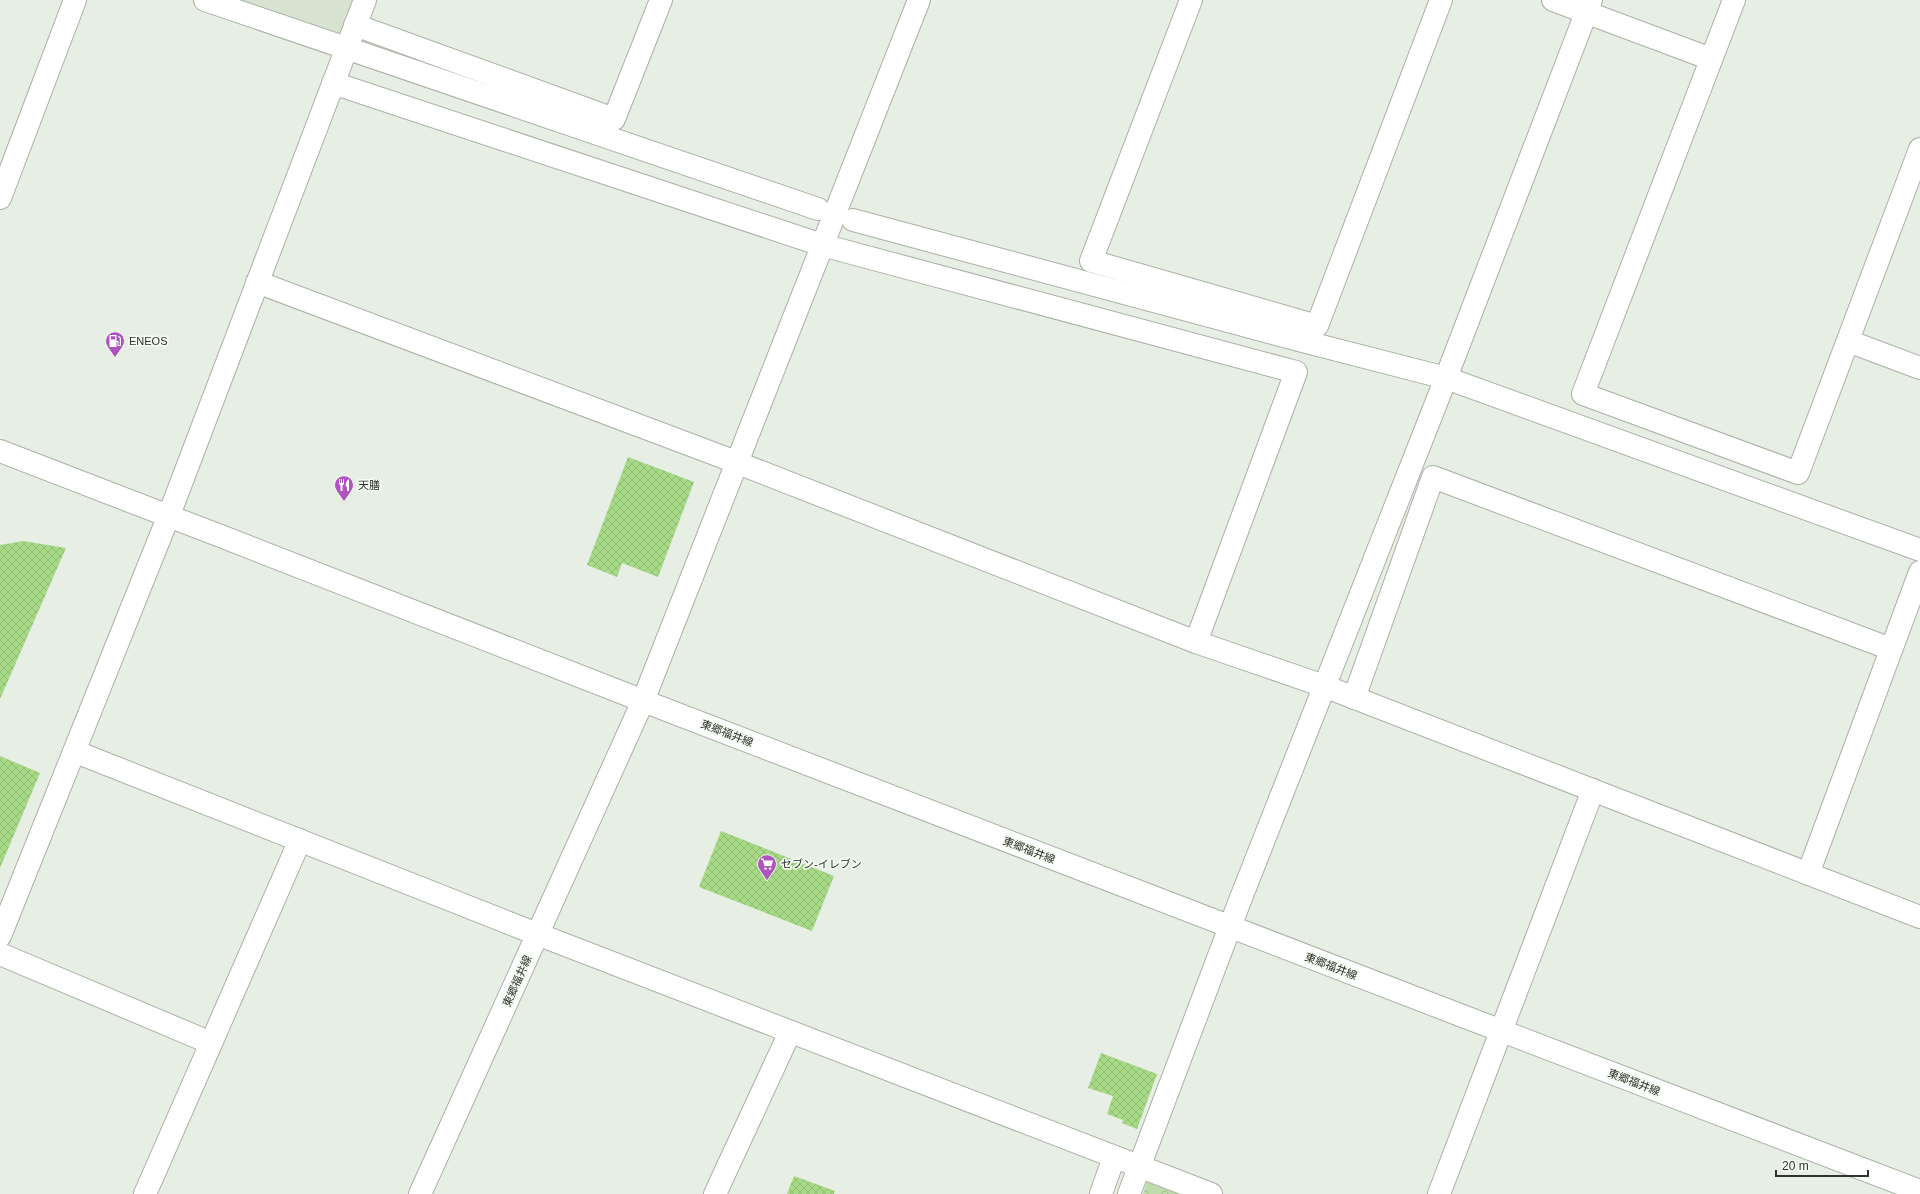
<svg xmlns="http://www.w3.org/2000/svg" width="1920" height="1194" viewBox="0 0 1920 1194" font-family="Helvetica,'Noto Sans JP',sans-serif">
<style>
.built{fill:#d7e2d1}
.park{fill:url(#park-crowns)}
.building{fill:url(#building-cross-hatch)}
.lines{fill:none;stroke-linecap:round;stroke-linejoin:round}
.street-casing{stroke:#aab0a6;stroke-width:24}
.secondary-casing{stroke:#aab0a6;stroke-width:24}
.street{stroke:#fff;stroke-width:22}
.secondary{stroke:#fff;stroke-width:22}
.labels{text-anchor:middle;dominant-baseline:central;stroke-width:3.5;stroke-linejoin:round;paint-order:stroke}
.poi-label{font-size:11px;fill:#30322e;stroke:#f4fbf0;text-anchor:start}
.street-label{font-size:11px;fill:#30322e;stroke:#f4fbf0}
</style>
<defs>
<pattern id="park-crowns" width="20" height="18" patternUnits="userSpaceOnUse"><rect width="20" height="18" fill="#beddab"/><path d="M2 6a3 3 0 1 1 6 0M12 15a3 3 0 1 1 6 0" fill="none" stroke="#a4be93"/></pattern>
<pattern id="building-cross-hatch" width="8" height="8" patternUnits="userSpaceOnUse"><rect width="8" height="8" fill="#a7da86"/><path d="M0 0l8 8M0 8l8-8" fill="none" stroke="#90bc74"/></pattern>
</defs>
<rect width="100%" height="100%" fill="#e7eee3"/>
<polygon class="built" points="240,0 356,0 342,38"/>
<polygon class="park" points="1147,1182 1179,1194 1143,1194"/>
<g class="building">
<polygon points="628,457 694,482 658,577 622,563 617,577 587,565"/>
<polygon points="23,541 66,548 0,699 0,545"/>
<polygon points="0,756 40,773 0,868"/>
<polygon points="721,831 834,876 812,931 699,887"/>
<polygon points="1101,1053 1157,1074 1137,1129 1122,1123 1123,1120 1107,1114 1113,1096 1088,1088"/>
<polygon points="794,1176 835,1191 834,1194 787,1194"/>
</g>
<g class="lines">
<defs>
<g id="street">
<polyline points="205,0 818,209"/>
<polyline points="1191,0 1091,261 1317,326 1441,0"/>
<polyline points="1553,0 1711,59"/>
<polyline points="1734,0 1583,394 1798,473 1920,149"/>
<polyline points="355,25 614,119 661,0"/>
<polyline points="333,83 822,245 1296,372 1196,642"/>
<polyline points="853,220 1306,342 1446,378 1920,550"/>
<polyline points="257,282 720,456 1196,642 1324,686 1920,917"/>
<polyline points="1848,341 1920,368"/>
<polyline points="1354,698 1433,477 1891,649"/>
<polyline points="643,701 919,0"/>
<polyline points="76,752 519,927 1211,1194"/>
<polyline points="1808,874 1920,572"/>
<polyline points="0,936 169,515 365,0"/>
<polyline points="0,954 211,1043"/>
<polyline points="145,1194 300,840"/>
<polyline points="715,1194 790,1032"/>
<polyline points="1101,1194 1114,1157"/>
<polyline points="1129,1194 1239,903 1446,378 1591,0"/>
<polyline points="1439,1194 1593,790"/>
</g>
<g id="secondary">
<polyline points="0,198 75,0"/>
<path d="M0,451C216,533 430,619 646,702C1070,865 1495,1029 1920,1191"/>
<polyline points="420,1194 643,701"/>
</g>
</defs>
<use href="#street" class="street-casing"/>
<use href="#secondary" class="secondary-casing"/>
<use href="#street" class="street"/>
<use href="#secondary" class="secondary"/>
</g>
<defs>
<symbol id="fuel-pin" viewBox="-11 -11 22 30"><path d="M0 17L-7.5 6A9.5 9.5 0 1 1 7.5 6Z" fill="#af53be" stroke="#f4fbf0"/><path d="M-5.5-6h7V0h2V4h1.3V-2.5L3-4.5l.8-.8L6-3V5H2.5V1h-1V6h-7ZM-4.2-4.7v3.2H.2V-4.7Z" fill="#fff"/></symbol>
<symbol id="restaurant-pin" viewBox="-11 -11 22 30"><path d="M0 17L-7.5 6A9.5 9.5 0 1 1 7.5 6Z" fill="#af53be" stroke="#f4fbf0"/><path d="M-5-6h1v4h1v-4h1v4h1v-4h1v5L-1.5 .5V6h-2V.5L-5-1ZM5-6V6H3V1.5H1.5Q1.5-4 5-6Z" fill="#fff"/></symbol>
<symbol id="supermarket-pin" viewBox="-11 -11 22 30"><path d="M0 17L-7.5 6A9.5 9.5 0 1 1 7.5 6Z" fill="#af53be" stroke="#f4fbf0"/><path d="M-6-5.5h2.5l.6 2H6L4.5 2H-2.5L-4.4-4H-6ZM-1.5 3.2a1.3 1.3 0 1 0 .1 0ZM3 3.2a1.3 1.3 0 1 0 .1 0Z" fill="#fff"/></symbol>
</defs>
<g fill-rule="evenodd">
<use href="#fuel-pin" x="104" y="330" width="22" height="30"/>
<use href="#restaurant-pin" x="333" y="474" width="22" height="30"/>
<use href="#supermarket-pin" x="756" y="853" width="22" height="30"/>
</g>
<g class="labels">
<g class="poi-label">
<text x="129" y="341">ENEOS</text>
<text x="358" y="485">天膳</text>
<text x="781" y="864">セブン-イレブン</text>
</g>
<g class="street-label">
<text transform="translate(727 733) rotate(21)">東郷福井線</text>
<text transform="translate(1029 850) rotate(21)">東郷福井線</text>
<text transform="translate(1331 966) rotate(21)">東郷福井線</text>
<text transform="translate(517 981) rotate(-66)">東郷福井線</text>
<text transform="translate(1634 1082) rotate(21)">東郷福井線</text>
</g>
</g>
<path d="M1776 1170v6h92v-6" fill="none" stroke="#30322e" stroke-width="2"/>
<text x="1782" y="1170" font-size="12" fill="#30322e" stroke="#f4fbf0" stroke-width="3" paint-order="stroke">20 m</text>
</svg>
